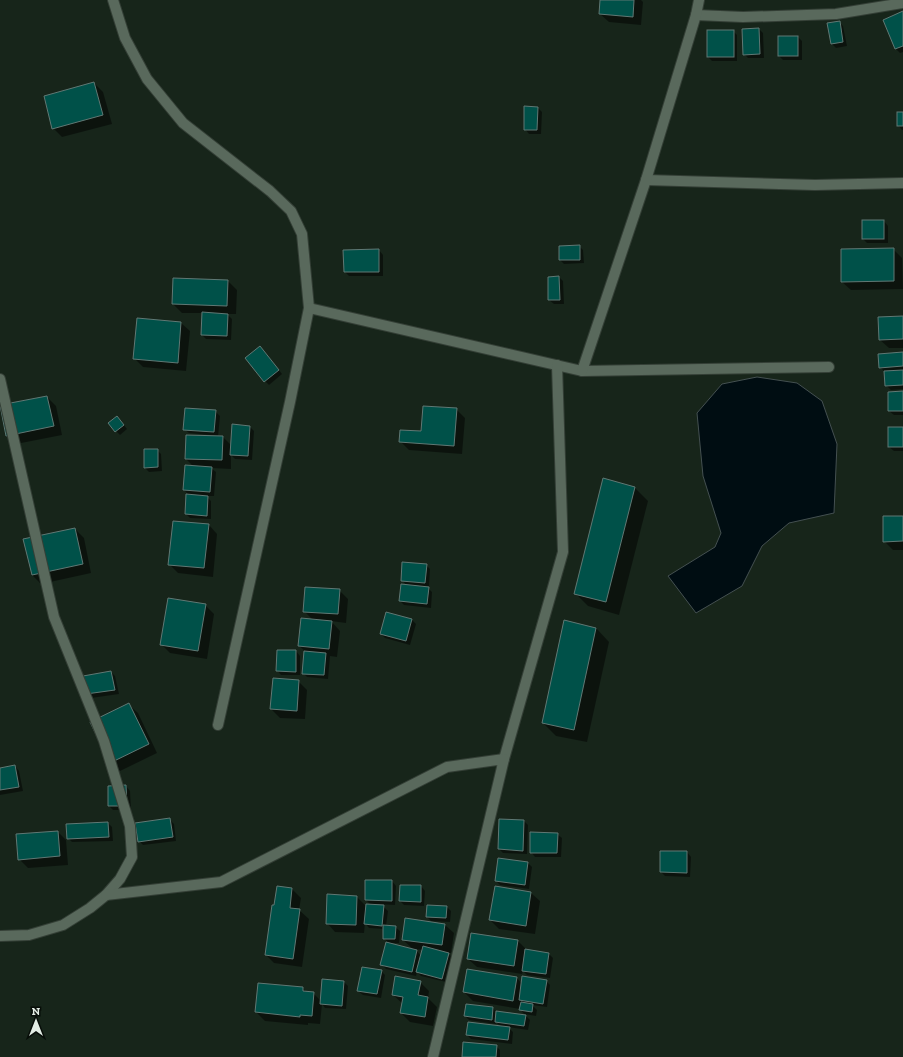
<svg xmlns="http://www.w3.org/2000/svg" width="903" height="1057" viewBox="0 0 903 1057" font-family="'Zilla Slab',serif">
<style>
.water{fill:#000d12;stroke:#445051}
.shadow{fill:#0007;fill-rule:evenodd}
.building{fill:#005149;stroke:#607874}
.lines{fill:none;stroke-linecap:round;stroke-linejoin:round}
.minor-casing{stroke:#343f36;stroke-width:12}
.minor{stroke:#59695c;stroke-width:10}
</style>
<rect width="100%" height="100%" fill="#17251a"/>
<polygon class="water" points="757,377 797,383 822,401 837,444 834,513 789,523 762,546 742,586 696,613 668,576 715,547 721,533 703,476 697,413 722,384"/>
<g class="shadow">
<polygon points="601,0 641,0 643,2 641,25 609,22 600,14"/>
<polygon points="903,12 903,52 900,53 896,49"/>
<polygon points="839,22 843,26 847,46 836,48 832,44"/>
<polygon points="759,29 763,33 764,58 748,58 744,54"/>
<polygon points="733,31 737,35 737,61 712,61 708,57"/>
<polygon points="798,37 802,41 802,60 783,60 779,56"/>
<polygon points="94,83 103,92 112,124 62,137 53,128"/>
<polygon points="538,108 542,112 541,134 529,134 525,129"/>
<polygon points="903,113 903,130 902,130 898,125"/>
<polygon points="863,221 884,221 888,226 888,243 867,243 863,239"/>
<polygon points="579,246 583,250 584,263 564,264 560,260"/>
<polygon points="893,249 902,258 903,289 851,290 842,282"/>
<polygon points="379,250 383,255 383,276 349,276 345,272"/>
<polygon points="559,277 563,281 564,304 554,304 549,300"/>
<polygon points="228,281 237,290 236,314 227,314 232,319 231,340 206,339 202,335 203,313 182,313 173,304"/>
<polygon points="903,317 903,348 889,348 880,340"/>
<polygon points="181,323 190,331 186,371 143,367 134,358"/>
<polygon points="264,351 282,374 269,385 265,381"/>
<polygon points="903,353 903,389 891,390 886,385 884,371 880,367"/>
<polygon points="903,392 903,415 894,415 889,411"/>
<polygon points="47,397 56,406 62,435 16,444 7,435"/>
<polygon points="456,409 465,418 462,454 409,450 400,441 422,432"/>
<polygon points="215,411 220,416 218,437 223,437 232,446 250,427 254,431 252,460 235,459 231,455 231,469 211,468 216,472 214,496 206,496 211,501 211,519 190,518 186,514 190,496 184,490 194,467 186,459 210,437 210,435 189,433 184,429"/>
<polygon points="121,421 127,429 120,435 116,431"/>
<polygon points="903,428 903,451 894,451 889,447"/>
<polygon points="157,450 161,454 162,471 149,472 145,468"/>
<polygon points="635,488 648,501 619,615 588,606 575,593"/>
<polygon points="903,517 903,550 893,550 884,541"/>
<polygon points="209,525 217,534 213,577 178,573 169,564"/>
<polygon points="75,529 84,538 91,573 41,584 32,575 25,540"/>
<polygon points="426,565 430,569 429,586 426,586 432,592 431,608 404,605 400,601 407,586 402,580"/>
<polygon points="339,590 348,599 346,623 331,621 340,631 337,657 330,656 328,679 307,677 303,673 305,651 299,646 313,620 304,611"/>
<polygon points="205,605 214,614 207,659 170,653 161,644"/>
<polygon points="412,620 416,624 410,645 385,638 381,634"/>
<polygon points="596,628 609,642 587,742 556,736 543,723"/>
<polygon points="296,651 300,656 300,675 281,675 277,670"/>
<polygon points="111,672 115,676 119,694 91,698 87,694"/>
<polygon points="298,681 307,690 305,719 280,718 271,709"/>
<polygon points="129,705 138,713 157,753 120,771 111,763"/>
<polygon points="15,766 19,771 23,791 0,795 0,769"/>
<polygon points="126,786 130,791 131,810 113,810 109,806 109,787"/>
<polygon points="170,820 174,824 176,841 143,845 139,841"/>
<polygon points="500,820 524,821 528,825 527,854 503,853 499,849"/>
<polygon points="108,823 112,827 113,841 72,842 68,838 67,825"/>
<polygon points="58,832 66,840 68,865 28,868 19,859"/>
<polygon points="557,834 562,838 561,857 535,857 531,852"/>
<polygon points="661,852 687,852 691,857 690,877 665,876 661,872"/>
<polygon points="528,863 532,867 529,889 500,885 496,881"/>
<polygon points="392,881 396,886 395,905 377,904 377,906 383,906 388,911 386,926 395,927 400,931 399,943 388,943 384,938 384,929 369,928 365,923 364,933 335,932 327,923 357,897 367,907 371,905 366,900"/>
<polygon points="421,886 425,891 424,906 404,905 400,901"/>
<polygon points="278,887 292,889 301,898 299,910 309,919 302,967 274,963 266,955"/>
<polygon points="531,893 540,901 535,934 499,929 490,920"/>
<polygon points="447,907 451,911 450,922 431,921 427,917"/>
<path d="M406,919L445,925L454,933L451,953H448L452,958L446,982L421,976L417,972L416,976L386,969L382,965L414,950L403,940ZM415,949L423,950L421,956Z"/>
<polygon points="518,941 527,950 549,954 553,958 550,978 527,975 523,971 522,974 477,967 468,959"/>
<polygon points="381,971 385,975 381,998 363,995 358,991"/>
<polygon points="517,978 522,984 546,981 550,985 547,1007 532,1005 537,1010 536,1016 524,1014 520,1009 473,1001 464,992"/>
<polygon points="344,982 348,986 346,1009 325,1008 322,1004 320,1024 308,1023 308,1025 265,1021 256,1012 303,988 307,993 313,993 321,1001"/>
<polygon points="420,982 429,991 428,998 437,1007 433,1026 410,1022 401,1013 403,1004 393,995"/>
<polygon points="493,1008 496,1012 526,1016 530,1020 528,1030 508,1027 513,1032 512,1044 471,1039 467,1035 501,1027 496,1022 496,1024 469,1020 465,1016"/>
<polygon points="496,1046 500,1050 500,1057 463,1057"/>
</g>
<g class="building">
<polygon points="600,0 634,0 633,17 599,14"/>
<polygon points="903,11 903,46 895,49 883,20"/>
<polygon points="840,21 843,42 831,44 827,23"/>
<polygon points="759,28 760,54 743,55 742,29"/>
<rect x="707" y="30" width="27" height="27"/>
<rect x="778" y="36" width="20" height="20"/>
<polygon points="94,82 103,115 52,129 44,96"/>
<polygon points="524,106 538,107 537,130 524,130"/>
<rect x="897" y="112" width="6" height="14"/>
<rect x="862" y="220" width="22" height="19"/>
<polygon points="580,245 580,260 559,260 559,246"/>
<polygon points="894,248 894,281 841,282 841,249"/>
<polygon points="379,249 379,272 344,272 343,250"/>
<polygon points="559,276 560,300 548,300 548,277"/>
<polygon points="173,278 228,280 227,306 172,304"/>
<polygon points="202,312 228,314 227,336 201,335"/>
<polygon points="903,316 903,339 879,340 878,317"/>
<polygon points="137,318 181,322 178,363 133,359"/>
<polygon points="260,346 279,370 264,382 245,358"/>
<polygon points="903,352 903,366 879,368 878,354"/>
<polygon points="903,370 903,385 885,386 884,371"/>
<polygon points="903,391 903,411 888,411 888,392"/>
<polygon points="47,396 54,426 6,436 0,405"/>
<polygon points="423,406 457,408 454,446 399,442 400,430 421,431"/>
<polygon points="185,408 216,410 214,432 183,430"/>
<polygon points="117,416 124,425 115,432 108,423"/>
<polygon points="232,424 250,426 248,456 230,455"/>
<rect x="888" y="427" width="15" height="20"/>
<polygon points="186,435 223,436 222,460 185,459"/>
<polygon points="144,449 158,449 158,467 144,468"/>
<polygon points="185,465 212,467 210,492 183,490"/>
<polygon points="603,478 635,487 606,602 574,594"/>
<polygon points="186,494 208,496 207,516 185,514"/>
<polygon points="883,516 903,516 903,541 883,542"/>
<polygon points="173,521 209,524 204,568 168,565"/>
<polygon points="75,528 83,564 32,575 23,539"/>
<polygon points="402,562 427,564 425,583 401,581"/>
<polygon points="401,584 429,587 427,604 399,601"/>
<polygon points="305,587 340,589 338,614 303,612"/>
<polygon points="168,598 206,604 198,651 160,645"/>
<polygon points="386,612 412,619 406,641 380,634"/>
<polygon points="301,618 332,621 329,649 298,646"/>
<polygon points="564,620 596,628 574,730 542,723"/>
<polygon points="277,650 296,650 296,672 276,671"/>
<polygon points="304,651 326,653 324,675 302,674"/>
<polygon points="111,671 115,690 86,694 83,676"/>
<polygon points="273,678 299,680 297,711 270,709"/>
<polygon points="129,703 149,744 110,763 90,722"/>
<polygon points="15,765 19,787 0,790 0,768"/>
<polygon points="126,785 127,806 108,806 108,786"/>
<polygon points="170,818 173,837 138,842 135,823"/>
<polygon points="499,819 524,820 523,851 498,849"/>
<polygon points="108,822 109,837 67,839 66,824"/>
<polygon points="58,831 60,856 18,860 16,834"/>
<polygon points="530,832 558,833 557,853 530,853"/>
<polygon points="660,851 687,851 687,873 660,872"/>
<polygon points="498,858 528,862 525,885 495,881"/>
<polygon points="365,880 392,880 392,901 365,900"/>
<polygon points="400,885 421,885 421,902 399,901"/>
<polygon points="277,886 292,888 290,908 300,909 293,959 265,955 272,905 274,905"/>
<polygon points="495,886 531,892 526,926 489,920"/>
<polygon points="327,894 357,896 356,925 326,924"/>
<polygon points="366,904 384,905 382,926 364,924"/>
<polygon points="427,905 447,906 446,918 426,917"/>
<polygon points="405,918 445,924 442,945 402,940"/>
<polygon points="383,925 396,926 395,939 383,939"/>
<polygon points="471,933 518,940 514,966 467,959"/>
<polygon points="386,942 417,950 412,972 380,965"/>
<polygon points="423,946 449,953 442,979 416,972"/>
<polygon points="525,949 549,953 546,974 522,971"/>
<polygon points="362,967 382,970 377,994 357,991"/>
<polygon points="467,969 517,977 513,1001 463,992"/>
<polygon points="395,976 421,981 418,995 428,997 425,1017 400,1013 403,997 392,995"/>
<polygon points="522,976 547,980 543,1004 519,1000"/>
<polygon points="322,979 344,981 342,1006 320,1004"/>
<polygon points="258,983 303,987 303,991 314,992 312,1016 300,1015 300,1017 255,1012"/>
<polygon points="521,1002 533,1004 532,1012 519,1010"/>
<polygon points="466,1004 493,1007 492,1020 464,1016"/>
<polygon points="496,1011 526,1015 524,1026 495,1022"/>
<polygon points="468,1022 510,1027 508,1040 466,1035"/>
<polygon points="463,1042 497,1045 496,1057 462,1057"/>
</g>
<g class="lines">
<defs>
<g id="minor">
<polyline points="113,0 125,38 147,79 183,123 270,191 291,211 302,234 309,308 290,402 218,725"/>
<polyline points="696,15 743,17 836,14 903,3"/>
<polyline points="646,180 815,185 903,183"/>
<polyline points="309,308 582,371 829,367"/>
<polyline points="582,371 646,180 696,15 699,0"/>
<polyline points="0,379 54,617 104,741 130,826 132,857 120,879 106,895 90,908 63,925 29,935 0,936"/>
<polyline points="504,759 563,552 557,365"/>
<polyline points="106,895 221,882 447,767 504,759 433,1057"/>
</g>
</defs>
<use href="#minor" class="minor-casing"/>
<use href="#minor" class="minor"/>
</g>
<g transform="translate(36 1021)" stroke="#070d08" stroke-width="3" paint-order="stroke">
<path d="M0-3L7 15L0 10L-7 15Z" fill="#e2ece4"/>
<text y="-6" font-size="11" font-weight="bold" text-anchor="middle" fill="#e2ece4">N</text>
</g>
</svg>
